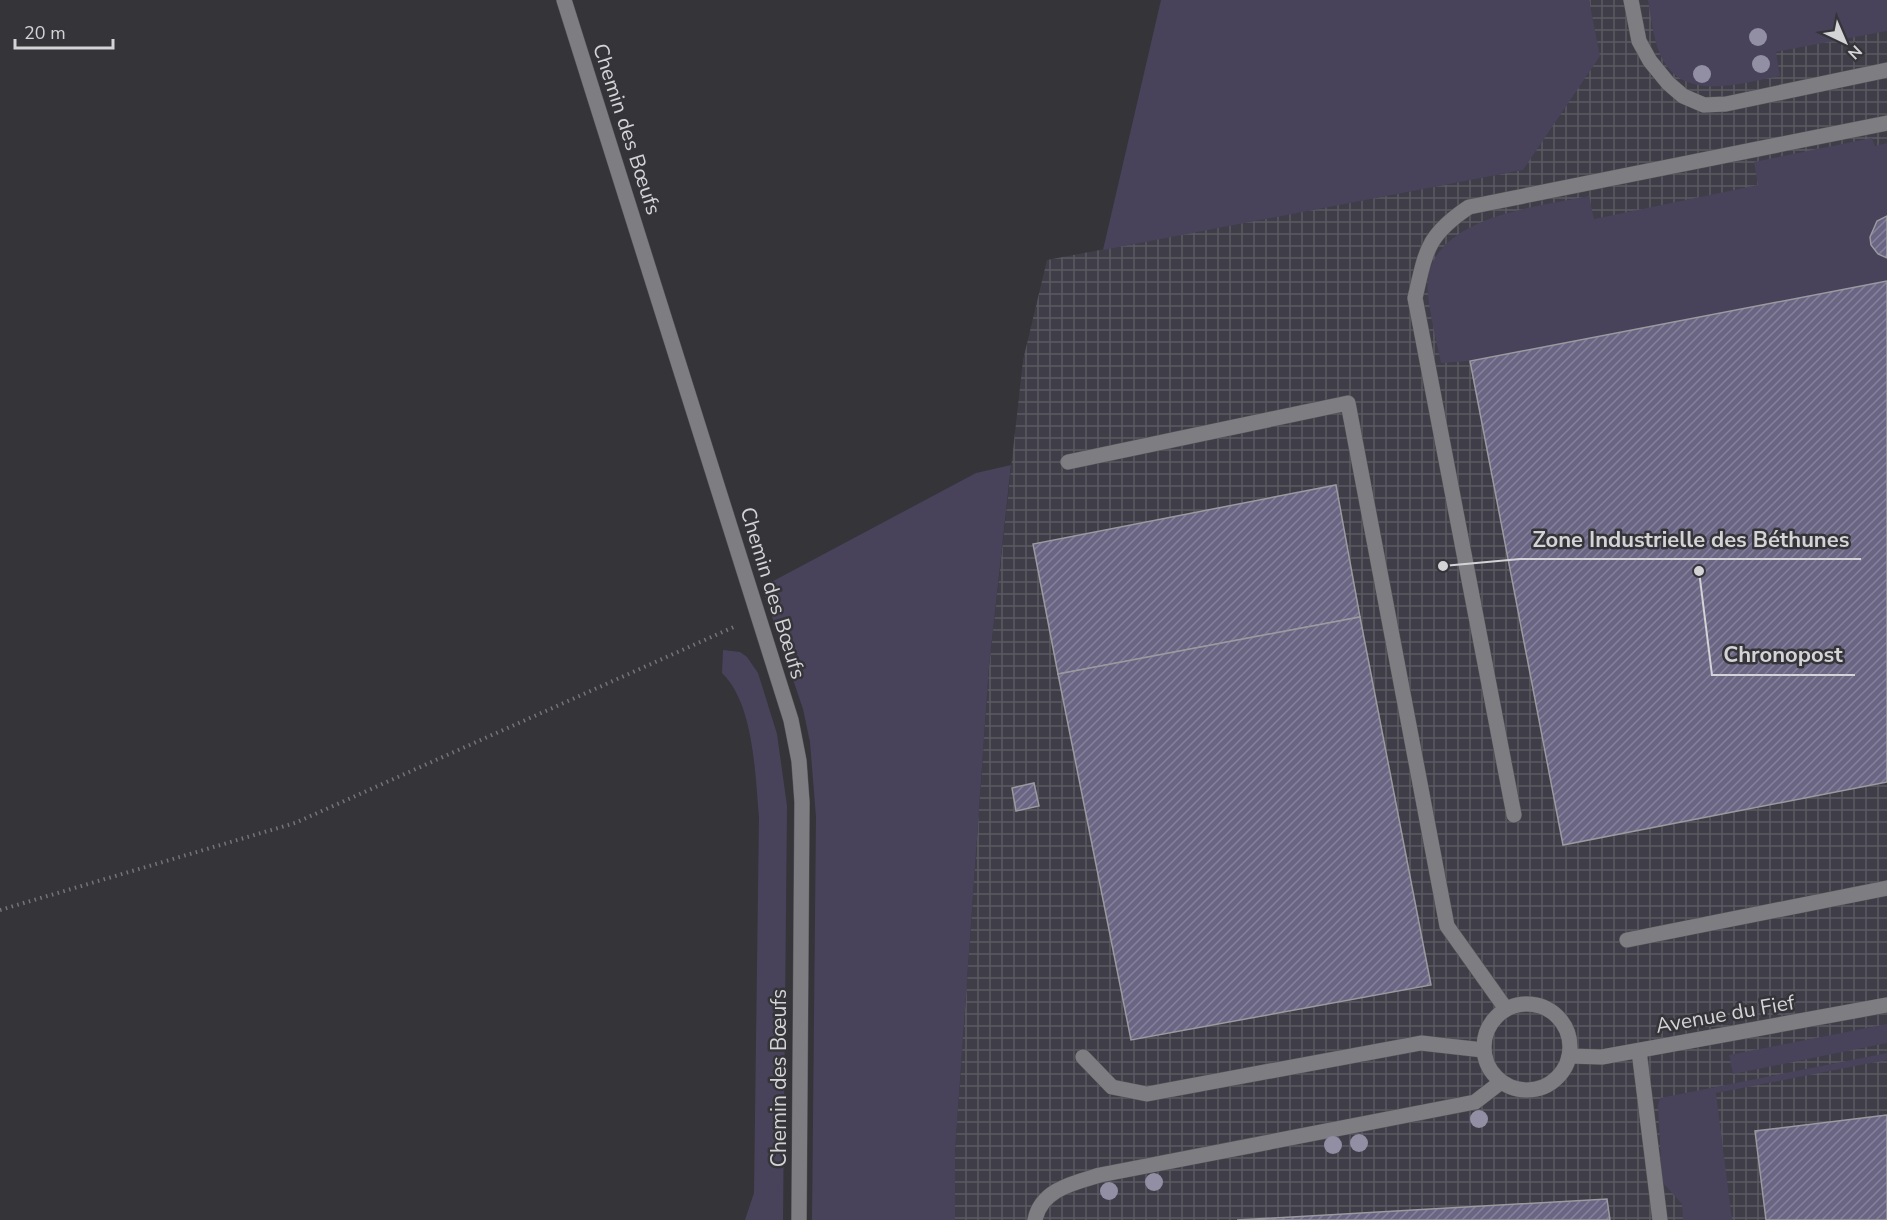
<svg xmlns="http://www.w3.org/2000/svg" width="1887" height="1220" viewBox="0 0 1887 1220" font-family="'Nunito Sans',sans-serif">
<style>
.industrial{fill:url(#industrial-grid)}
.green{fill:#48435b}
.building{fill:url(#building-hatch);stroke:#9b9a9f;stroke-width:1.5}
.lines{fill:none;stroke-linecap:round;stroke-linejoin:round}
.service-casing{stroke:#545357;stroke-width:16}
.minor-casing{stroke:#545357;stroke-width:16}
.tertiary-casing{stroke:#545357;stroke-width:16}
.path{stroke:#757478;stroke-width:4;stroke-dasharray:1.5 4.5;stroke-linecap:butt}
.service{stroke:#7e7e82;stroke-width:15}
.minor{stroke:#7e7e82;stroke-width:15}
.tertiary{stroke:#7e7e82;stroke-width:15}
.tree{fill:#928ea4}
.labels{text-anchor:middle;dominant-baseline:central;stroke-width:5;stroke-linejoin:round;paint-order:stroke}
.street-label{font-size:21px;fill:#d4d3d6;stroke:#353439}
.leader{fill:none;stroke:#d4d3d6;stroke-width:2}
.callout-dot{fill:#d4d3d6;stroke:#353439;stroke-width:2}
.callout-label{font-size:22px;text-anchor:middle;font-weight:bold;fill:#d4d3d6;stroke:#353439;stroke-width:5;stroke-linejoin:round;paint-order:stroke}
</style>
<defs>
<pattern id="industrial-grid" width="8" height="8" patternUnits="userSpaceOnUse" patternTransform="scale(1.5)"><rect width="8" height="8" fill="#3f3d47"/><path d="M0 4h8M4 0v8" fill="none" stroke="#5a5861"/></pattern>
<pattern id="building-hatch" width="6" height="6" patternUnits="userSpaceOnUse" patternTransform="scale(1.5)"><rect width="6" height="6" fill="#6b6584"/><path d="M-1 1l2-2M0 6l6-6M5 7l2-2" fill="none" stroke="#86819a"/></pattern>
</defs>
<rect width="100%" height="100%" fill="#353439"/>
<polygon class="industrial" points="1589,0 1887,0 1887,1220 955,1220 955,1152 989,667 1023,360 1047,260 1522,170 1599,56"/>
<g class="green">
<polygon points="1161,0 1589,0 1600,56 1523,170 1103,250"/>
<path d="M1648,0H1887V31L1776,52L1780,76C1741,83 1681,104 1660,54C1653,38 1651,17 1648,0Z"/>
<path d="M1872,138L1875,146L1887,143V216L1877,221C1866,236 1870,252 1887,258V281L1470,361L1441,363C1437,340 1423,293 1429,272C1445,215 1541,206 1589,196L1594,219L1758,185L1754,162Z"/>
<polygon points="1011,465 989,667 955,1152 955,1220 812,1220 816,817 810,742 803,709 762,587 976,473"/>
<path d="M723,650L740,652L747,657L758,673L777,734L787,806L783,1220H745L754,1193L759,817C755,773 754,704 722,673Z"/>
<polygon points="1887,1024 1887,1043 1733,1074 1729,1055"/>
<polygon points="1887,1053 1887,1060 1716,1093 1732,1220 1683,1220 1682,1204 1662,1182 1658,1105 1660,1098"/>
</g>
<g class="building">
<polygon points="1887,216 1887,258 1878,254 1871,245 1870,237 1877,221"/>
<polygon points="1887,281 1887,782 1563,845 1470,361"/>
<polygon points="1336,485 1360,617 1058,674 1033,544"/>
<polygon points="1360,617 1431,985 1131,1040 1058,674"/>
<polygon points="1034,783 1039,806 1016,811 1012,788"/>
<polygon points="1887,1115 1887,1220 1766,1220 1755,1131"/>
<polygon points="1607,1199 1610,1220 1237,1220"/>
</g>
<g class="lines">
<defs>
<g id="service">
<polyline points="1631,0 1639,41 1650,61 1668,83 1683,96 1704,105 1726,104 1887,70"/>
<polyline points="1068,462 1348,403 1447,926 1506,1009"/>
<path d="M1514,815L1415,298C1426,250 1427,235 1469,207L1887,123"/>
<polyline points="1627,940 1887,888"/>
<polyline points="1639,1051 1660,1220"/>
<polyline points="1083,1057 1112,1087 1147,1094 1421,1043 1483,1050"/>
<path d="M1035,1220C1041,1189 1074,1183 1100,1175L1475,1102L1501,1082"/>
</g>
<g id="minor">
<circle cx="1527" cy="1047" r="43"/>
<polyline points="1569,1056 1602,1057 1887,1005"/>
</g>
<polyline id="tertiary" points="564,0 791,720 799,761 802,802 799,1220"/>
</defs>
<use href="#service" class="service-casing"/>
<use href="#minor" class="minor-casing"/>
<use href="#tertiary" class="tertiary-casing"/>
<polyline class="path" points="0,910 295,823 736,626"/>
<use href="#service" class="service"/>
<use href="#minor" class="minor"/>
<use href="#tertiary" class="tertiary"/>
</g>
<g class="tree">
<circle cx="1758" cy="37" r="9"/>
<circle cx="1761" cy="64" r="9"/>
<circle cx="1702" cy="74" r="9"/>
<circle cx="1479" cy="1119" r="9"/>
<circle cx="1359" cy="1143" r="9"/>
<circle cx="1333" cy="1145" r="9"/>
<circle cx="1154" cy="1182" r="9"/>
<circle cx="1109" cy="1191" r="9"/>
</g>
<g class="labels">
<g class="street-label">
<text transform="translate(627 129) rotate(72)">Chemin des Bœufs</text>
<text transform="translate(773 593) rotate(73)">Chemin des Bœufs</text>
<text transform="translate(1725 1014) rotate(-10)">Avenue du Fief</text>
<text transform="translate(779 1078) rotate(-90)">Chemin des Bœufs</text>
</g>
</g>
<path class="leader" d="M1443 566L1520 559H1861M1699 571L1712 675H1855"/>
<g class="callout-dot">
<circle cx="1443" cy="566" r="6"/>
<circle cx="1699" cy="571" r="6"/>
</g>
<g class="callout-label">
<text x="1691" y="547">Zone Industrielle des Béthunes</text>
<text x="1783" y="662">Chronopost</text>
</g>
<g transform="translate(1845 42) rotate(136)" stroke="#353439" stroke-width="4.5" paint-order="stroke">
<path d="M0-4.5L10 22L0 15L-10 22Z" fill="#d4d3d6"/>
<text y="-9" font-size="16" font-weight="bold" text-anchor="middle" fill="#d4d3d6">N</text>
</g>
<path d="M15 39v9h98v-9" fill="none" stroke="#d4d3d6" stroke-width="3"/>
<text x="24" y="39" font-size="18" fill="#d4d3d6" stroke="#353439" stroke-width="4.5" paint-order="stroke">20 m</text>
</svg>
